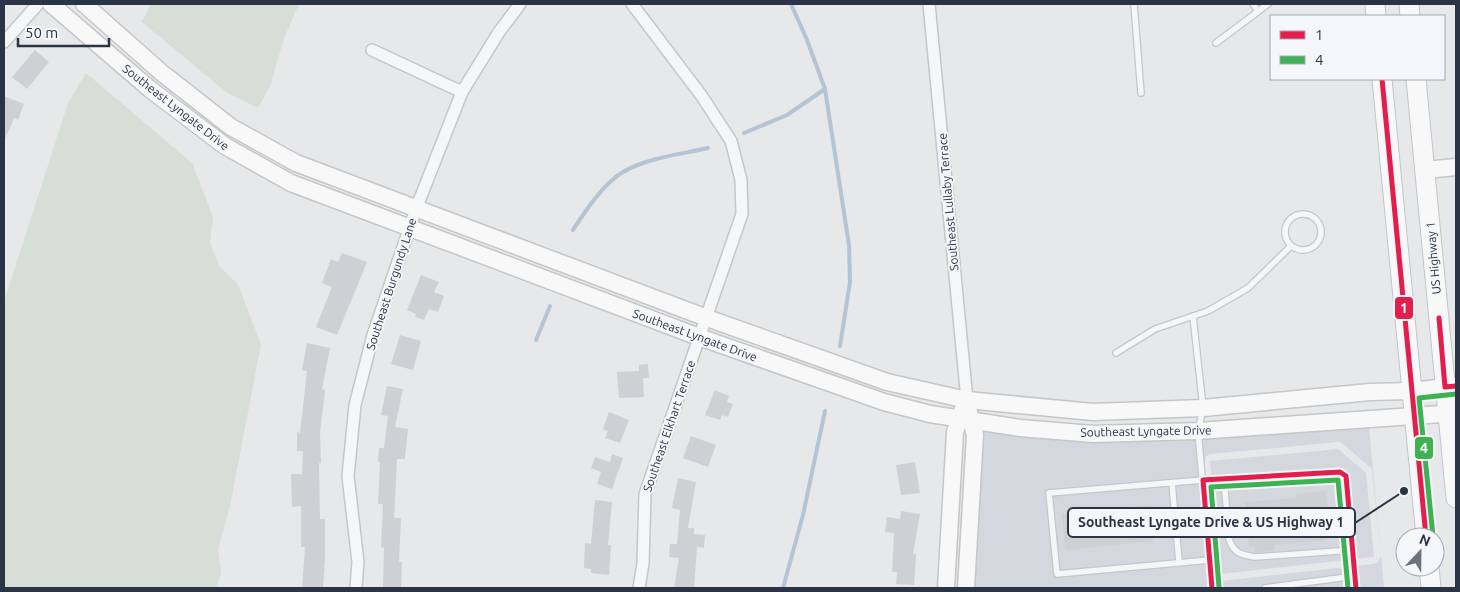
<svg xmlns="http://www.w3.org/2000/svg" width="1460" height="592" viewBox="0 0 1460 592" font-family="Ubuntu,sans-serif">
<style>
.built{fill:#d4d7dd;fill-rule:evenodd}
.green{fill:#d6ded6}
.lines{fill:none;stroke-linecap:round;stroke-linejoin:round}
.stream{stroke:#b4c4d5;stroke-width:4}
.building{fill:#ced0d3}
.lane-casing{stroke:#c4c6c8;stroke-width:8}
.street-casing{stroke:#c4c6c8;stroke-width:14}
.secondary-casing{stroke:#c4c6c8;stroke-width:19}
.primary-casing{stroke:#c2c5c8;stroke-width:21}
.lane{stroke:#f5f6f7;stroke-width:5.5}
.street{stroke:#f5f6f7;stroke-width:11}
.secondary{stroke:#f8f8f8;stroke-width:16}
.primary{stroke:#f8f8f8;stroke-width:19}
.bus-1-casing{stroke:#f4f6f9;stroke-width:9}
.bus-2-casing{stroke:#f4f6f9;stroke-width:9}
.bus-1{stroke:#e31d4c;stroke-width:5}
.bus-2{stroke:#3eb253;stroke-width:5}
.labels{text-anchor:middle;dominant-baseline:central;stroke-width:4;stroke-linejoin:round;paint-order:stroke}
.street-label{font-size:12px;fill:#2b3445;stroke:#f4f6f9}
.leader{fill:none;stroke:#2b3445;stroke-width:2}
.callout-dot{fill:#2b3445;stroke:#f4f6f9;stroke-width:2}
.callout{fill:#f4f6f9;stroke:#2b3445;stroke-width:2}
.callout-label{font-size:14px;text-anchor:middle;font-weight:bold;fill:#2b3445}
.line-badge{stroke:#f4f6f9;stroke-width:2}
.badge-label{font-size:14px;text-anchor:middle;font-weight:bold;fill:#fff}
</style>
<rect width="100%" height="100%" fill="#e6e8ea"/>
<g class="built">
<path d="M1369,427L1384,588H972L980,429ZM1338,442L1342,443L1372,469L1381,556L1378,562L1374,564L1221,581L1216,579L1204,462L1206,456L1210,454Z"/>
<polygon points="1338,449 1366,473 1374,557 1221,574 1210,461"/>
</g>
<g class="green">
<polygon points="151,4 299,4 284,38 270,86 258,108 226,92 142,22"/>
<polygon points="86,73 192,163 213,217 210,242 219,266 238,285 261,344 230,506 218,549 221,573 216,588 4,588 4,302 68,103"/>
</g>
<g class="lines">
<g class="stream">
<polyline points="791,4 807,40 825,89 849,245 850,282 840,346"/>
<polyline points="744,133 787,115 825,89"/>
<path d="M573,230C586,210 603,184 623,172C646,158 682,154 708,148"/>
<polyline points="536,340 550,306"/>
<polyline points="783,588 803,515 825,411"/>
</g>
</g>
<g class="building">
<polygon points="35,50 49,62 27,89 12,77"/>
<polygon points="4,96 24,104 18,120 14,118 4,141"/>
<polygon points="342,253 367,262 337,335 316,327 332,287 322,283 331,259 338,262"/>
<polygon points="421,275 439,282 434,292 444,296 438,312 429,309 424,320 415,317 416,314 407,310"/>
<polygon points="400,335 421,341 413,370 391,364"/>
<polygon points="307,343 330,348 322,389 325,390 320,433 321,463 319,463 320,519 325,519 325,558 323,588 302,588 305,547 301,547 301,506 292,507 291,474 302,474 303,451 297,451 297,432 300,433 307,371 302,370"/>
<polygon points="648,364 649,378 643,378 644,397 619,398 617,372 639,371 639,365"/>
<polygon points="387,386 403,389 395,427 408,429 405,459 397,459 394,518 401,518 399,562 402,562 401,588 383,588 384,548 381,547 383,504 378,504 380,462 378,462 379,448 384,448 388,416 381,415"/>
<polygon points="715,390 729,396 727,402 733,404 728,417 722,415 720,420 705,415"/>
<polygon points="609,412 629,420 620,443 605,438 608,431 603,429"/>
<polygon points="691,436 716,445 708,467 683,458"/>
<polygon points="612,454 623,458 612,489 597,484 601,472 591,468 595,457 610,462"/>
<polygon points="915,462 920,493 901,495 896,465"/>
<polygon points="678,478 696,482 688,528 694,528 694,534 705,535 704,548 697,547 694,588 674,588 679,558 669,557 670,544 677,544 680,510 672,508"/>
<polygon points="1326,491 1331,538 1327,538 1327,540 1274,545 1274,551 1255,552 1255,547 1249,547 1245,502 1296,498 1296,494"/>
<polygon points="595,500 612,502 608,545 611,545 609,575 591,573 591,569 584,568 585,543 591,544"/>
<polygon points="1151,505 1153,541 1065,550 1062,514"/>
<polygon points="901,511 920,514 913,554 916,554 914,585 896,584 897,572 892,572 894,533 885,532 887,517 900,519"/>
</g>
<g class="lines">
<defs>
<g id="lane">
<polyline points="1134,4 1141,93"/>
<polyline points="1253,4 1258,11"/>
<polyline points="1216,43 1268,4"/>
<circle cx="1303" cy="232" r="18"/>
<polyline points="1193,316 1203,408 1198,431 1212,588"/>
<polyline points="1116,353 1155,329 1208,311 1248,288 1291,246"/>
<path d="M1224,479L1229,539C1233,553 1242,555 1255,557L1353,550"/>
<polyline points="1172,483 1179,562"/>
<polyline points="1210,560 1057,574 1049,493 1203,480 1340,472 1346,476 1356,588"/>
<polyline points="1265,588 1355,576"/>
</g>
<g id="street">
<polyline points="632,4 701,95 731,141 741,180 742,214 645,494 643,563 639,588"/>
<polyline points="929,4 967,400"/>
<polyline points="4,42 38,4"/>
<polyline points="372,50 462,92"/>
<polyline points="356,588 358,562 348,476 355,405 373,335 416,209 462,92 499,32 520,4"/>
</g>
<g id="secondary">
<polyline points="51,4 151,90 225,146 291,183 699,337 884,402 930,414 1020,428 1093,434 1198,431 1456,413"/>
<polyline points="84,4 162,73 231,127 296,163 707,318 887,382 967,400 1093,412 1203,408 1370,392 1411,391 1456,386"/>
<polyline points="1425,170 1456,167"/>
<polyline points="946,588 955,432 963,409"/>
<polyline points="966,588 975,435 969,412"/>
</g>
<g id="primary">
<polyline points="1375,4 1376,16"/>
<polyline points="1409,4 1410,16"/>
<polyline points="1382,79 1426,537"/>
<polyline points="1416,79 1456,498"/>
<polyline points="1429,567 1431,588"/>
</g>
</defs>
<use href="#lane" class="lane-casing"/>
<use href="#street" class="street-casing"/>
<use href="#secondary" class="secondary-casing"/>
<use href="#primary" class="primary-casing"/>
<use href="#lane" class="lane"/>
<use href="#street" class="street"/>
<use href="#secondary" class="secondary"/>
<use href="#primary" class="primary"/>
<defs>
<g id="bus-1">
<polyline points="1382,79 1426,537"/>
<polyline points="1439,318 1445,387 1456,386"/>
<polyline points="1212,588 1203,480 1340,472 1346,476 1356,588"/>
</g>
<g id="bus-2">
<polyline points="1433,536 1419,398 1456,394"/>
<polyline points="1219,587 1211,487 1338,480 1348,588"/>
</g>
</defs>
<use href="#bus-1" class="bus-1-casing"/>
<use href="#bus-2" class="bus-2-casing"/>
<use href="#bus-1" class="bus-1"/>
<use href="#bus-2" class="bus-2"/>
</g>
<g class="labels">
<g class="street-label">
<text transform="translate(176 107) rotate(38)">Southeast Lyngate Drive</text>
<text transform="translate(948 202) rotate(-95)">Southeast Lullaby Terrace</text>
<text transform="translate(1433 258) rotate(-95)">US Highway 1</text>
<text transform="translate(391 284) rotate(-72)">Southeast Burgundy Lane</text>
<text transform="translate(695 335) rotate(20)">Southeast Lyngate Drive</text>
<text transform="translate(669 426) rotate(-71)">Southeast Elkhart Terrace</text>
<text transform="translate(1146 431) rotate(-1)">Southeast Lyngate Drive</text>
</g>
</g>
<path class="leader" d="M1404 491L1355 523"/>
<circle class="callout-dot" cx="1404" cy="491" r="5"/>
<rect class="callout" x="1068" y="508" width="287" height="29" rx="5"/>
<g class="callout-label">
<text x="1211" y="527">Southeast Lyngate Drive &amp; US Highway 1</text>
</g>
<g class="line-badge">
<rect x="1394" y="296" width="20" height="24" rx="5" fill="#e31d4c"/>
<rect x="1414" y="436" width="20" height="24" rx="5" fill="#3eb253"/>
</g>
<g class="badge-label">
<text x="1404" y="313">1</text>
<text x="1424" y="453">4</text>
</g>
<rect width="1460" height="592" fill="none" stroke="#2b3445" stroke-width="10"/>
<rect x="1270" y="15" width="175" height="65" fill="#f4f6f9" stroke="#a4a8b1"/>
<rect x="1280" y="31" width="25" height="8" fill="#e31d4c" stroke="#a4a8b1"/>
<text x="1315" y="40" font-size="15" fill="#2b3445">1</text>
<rect x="1280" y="56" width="25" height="8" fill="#3eb253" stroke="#a4a8b1"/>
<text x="1315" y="65" font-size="15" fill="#2b3445">4</text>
<g transform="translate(1420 552) rotate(22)"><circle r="24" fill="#f4f6f9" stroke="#a4a8b1"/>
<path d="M0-4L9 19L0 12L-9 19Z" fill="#6c737f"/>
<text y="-8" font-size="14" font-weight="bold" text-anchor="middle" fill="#2b3445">N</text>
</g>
<path d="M18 38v8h91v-8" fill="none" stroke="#2b3445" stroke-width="2.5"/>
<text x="25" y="38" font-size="15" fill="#2b3445" stroke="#f4f6f9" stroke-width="4" paint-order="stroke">50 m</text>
</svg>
